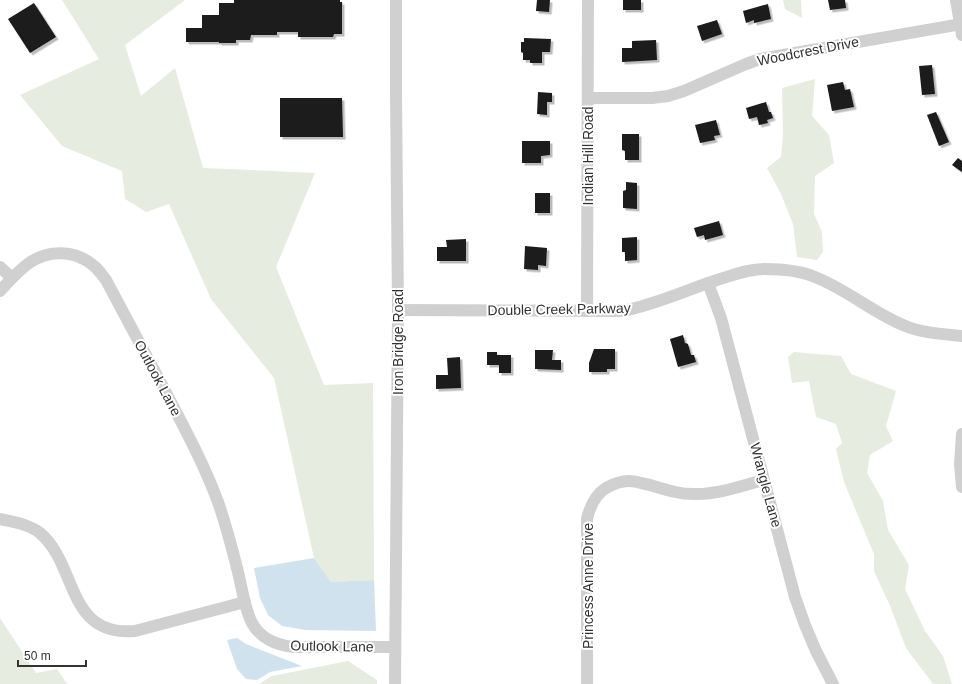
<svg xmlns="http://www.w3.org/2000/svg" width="962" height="684" viewBox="0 0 962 684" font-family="Helvetica,sans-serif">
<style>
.green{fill:#e6ecdf}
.water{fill:#cfe2ee}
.building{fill:#1a1a1a;filter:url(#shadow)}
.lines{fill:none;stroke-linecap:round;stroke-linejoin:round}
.minor{stroke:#d0d0d0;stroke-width:12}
.labels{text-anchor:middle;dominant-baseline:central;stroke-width:4;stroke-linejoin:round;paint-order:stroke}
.street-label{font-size:14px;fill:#333;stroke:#fff}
</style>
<defs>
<filter id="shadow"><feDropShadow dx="2.5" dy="2.5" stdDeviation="0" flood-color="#0004"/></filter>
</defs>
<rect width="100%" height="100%" fill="#fff"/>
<g class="green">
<polygon points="62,0 185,0 125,45 141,96 175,68 203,168 315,173 276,267 324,385 373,383 374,580 331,582 314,558 274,378 211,299 169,204 146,212 125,199 122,171 62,146 20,95 99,59"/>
<polygon points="783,0 801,0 802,18 785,9"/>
<polygon points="815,79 812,116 829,135 834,163 815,176 814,214 822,232 823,252 817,260 797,257 793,224 781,194 767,168 781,157 783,135 782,88"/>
<polygon points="794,352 841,356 851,374 896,391 886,426 893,441 870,455 867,473 883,501 888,530 909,565 905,589 925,631 943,656 952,684 933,684 906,648 891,608 874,571 874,554 844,482 836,449 842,443 836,424 816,417 809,381 792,383 788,357"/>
<polygon points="0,618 36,673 57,669 67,684 0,684"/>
<polygon points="348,661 377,680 377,684 259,684 272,676"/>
</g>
<g class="water">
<polygon points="314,558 331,582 374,580 376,631 306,630 282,626 268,615 260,598 254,568"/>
<polygon points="237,638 246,644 302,666 270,672 257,680 246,679 237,669 227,640"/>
</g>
<g class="building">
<polygon points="234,0 340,0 340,2 342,2 342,34 334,34 333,37 298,37 298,32 277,32 277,35 251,35 250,40 236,40 236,43 219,43 219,42 186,42 186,28 202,28 202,15 219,15 219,3 234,3"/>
<polygon points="537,0 550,0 549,12 536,11"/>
<rect x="623" y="0" width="18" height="10"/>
<polygon points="828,0 845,0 846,8 830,10"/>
<polygon points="34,3 56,37 30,53 8,19"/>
<polygon points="768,4 771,19 754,23 754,20 746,23 743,11"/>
<polygon points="717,20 722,34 702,41 697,26"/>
<polygon points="524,38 551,39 550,52 542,52 542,63 530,63 530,60 523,60 523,53 521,52 521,42 524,42"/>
<polygon points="656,40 657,60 622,62 622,48 632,48 632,41"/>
<polygon points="932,65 935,94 922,95 919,66"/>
<polygon points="843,82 845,90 850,89 854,107 832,111 827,85"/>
<polygon points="538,92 552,93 552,102 547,102 547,115 537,114"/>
<polygon points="280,98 342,98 343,137 280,137"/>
<polygon points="766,102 769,112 771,112 773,118 767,120 768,123 759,125 757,117 749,119 746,108"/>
<polygon points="936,112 949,142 939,146 927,115"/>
<polygon points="716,120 720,135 714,136 715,140 700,143 695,125"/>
<polygon points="622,134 639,134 639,160 625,160 625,151 622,150"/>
<polygon points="522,141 550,141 550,155 541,156 541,163 522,163"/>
<polygon points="958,158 962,161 962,172 952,165"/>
<polygon points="626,182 637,183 637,209 623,208 623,191 626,190"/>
<rect x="535" y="193" width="15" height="20"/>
<polygon points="719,221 723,235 705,240 704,235 697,237 694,228"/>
<polygon points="637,237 637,260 625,261 625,252 622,252 622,238"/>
<polygon points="466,239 466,261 437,261 437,247 447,247 446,240"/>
<polygon points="525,246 547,248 546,266 538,265 538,270 524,269"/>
<polygon points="683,335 685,343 688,344 691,355 694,355 696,362 678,367 670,339"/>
<polygon points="594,349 615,349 615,369 607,369 607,372 589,372 589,363"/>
<polygon points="535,350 553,350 552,360 561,360 561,370 535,369"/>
<polygon points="487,352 497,352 497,355 511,355 511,373 499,373 499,365 487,365"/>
<polygon points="460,357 461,388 436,389 436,375 448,375 447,358"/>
</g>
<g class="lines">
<g class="minor">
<polyline points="956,0 962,35"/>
<polyline points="588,98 652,98 668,96 684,91 746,64 760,59 962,24"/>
<polyline points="0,267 12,278"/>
<polyline points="708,283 721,318 795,597 805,625 816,651 833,684"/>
<path d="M0,291C9,281 18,271 29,263C49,249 76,250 94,266C99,270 102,275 106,280C125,316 144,352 163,387C183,425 203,462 218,502C226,525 232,548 238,572C242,588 244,606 251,621C259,638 277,645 293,647H395"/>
<path d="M398,310L622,311C655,305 686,290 717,280C733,275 748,269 764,269C781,269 799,270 815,277C846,289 872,312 903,325C921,333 942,334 962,336"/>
<polyline points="587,311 588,0"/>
<polyline points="962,434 960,464 962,487"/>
<path d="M0,519C13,522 29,524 40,533C78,565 66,637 135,631L245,602"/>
<polyline points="395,684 398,310 396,93 396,0"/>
<path d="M587,684V519C590,506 595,495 606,488C613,484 620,481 629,481C636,481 643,484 650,485C666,490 682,495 698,494C720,494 743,485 764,480"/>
</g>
</g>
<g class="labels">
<g class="street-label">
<text transform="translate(808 51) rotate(-11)">Woodcrest Drive</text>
<text transform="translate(588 156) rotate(-90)">Indian Hill Road</text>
<text transform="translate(559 309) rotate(-1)">Double Creek Parkway</text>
<text transform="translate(398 342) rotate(-90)">Iron Bridge Road</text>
<text transform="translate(158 378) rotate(62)">Outlook Lane</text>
<text transform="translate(766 485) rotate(75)">Wrangle Lane</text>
<text transform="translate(588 586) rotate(-90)">Princess Anne Drive</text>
<text transform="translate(332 646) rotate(1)">Outlook Lane</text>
</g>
</g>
<path d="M18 660v6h68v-6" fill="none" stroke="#333333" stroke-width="2"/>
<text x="24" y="660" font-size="12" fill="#333333" stroke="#ffffff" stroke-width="3" paint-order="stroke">50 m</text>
</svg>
